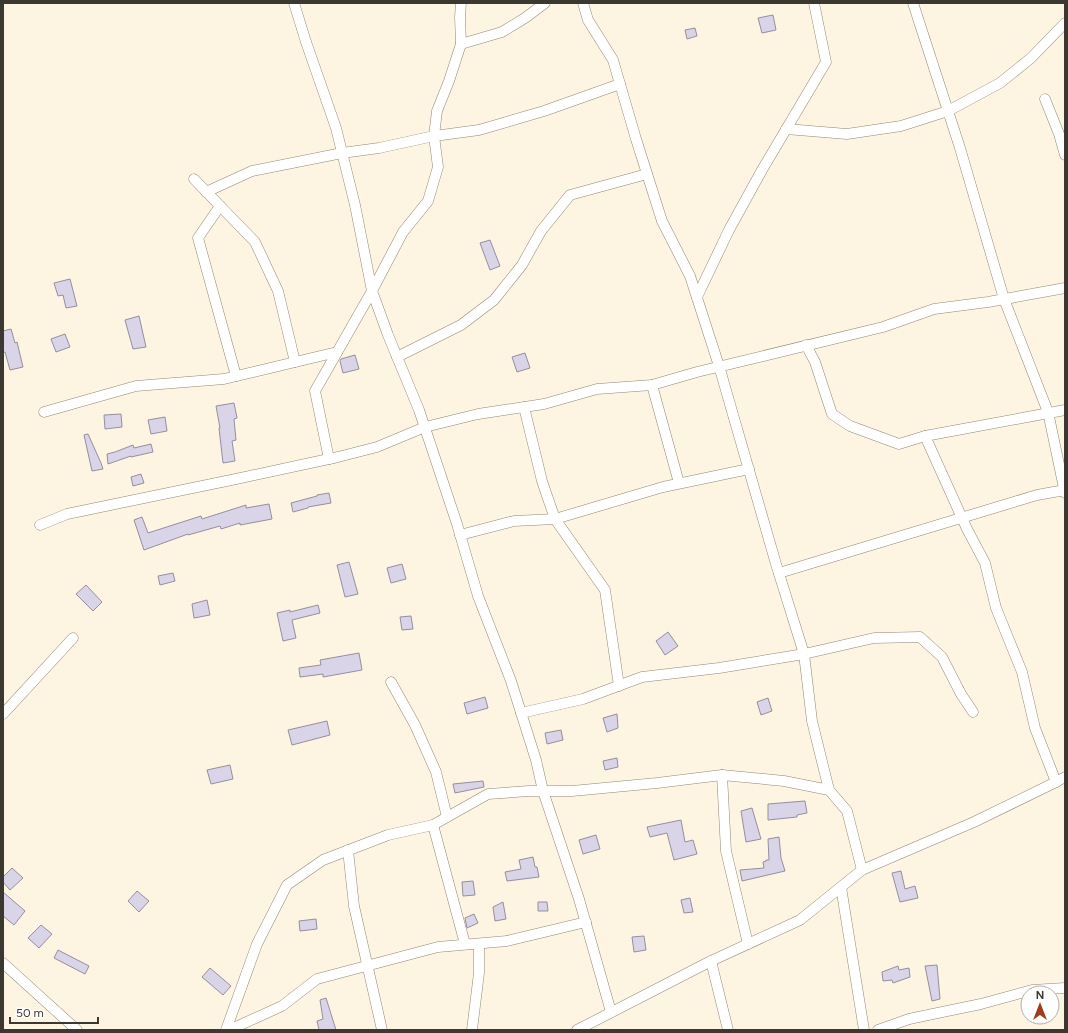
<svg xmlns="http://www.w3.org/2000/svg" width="1068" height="1033" viewBox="0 0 1068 1033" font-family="Figtree,sans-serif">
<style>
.building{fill:#d9d4e7;stroke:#948fa0}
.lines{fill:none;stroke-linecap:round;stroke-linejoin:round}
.minor-casing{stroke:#908878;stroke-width:11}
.minor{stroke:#fff;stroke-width:10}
</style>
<rect width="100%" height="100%" fill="#fdf4e2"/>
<g class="building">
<polygon points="773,15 776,30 762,33 758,18"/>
<polygon points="695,28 697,36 687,39 685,30"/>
<polygon points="490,240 500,266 490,270 480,243"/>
<polygon points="70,279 77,306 66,308 63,295 58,296 54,283"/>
<polygon points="139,316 146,347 133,349 125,320"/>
<polygon points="11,329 15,343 17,342 23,367 10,370 5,352 3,353 3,331"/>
<polygon points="65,334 70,347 56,352 51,339"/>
<polygon points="525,353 530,368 517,372 512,357"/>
<polygon points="355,355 359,369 343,373 340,361 341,359"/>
<polygon points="234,403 237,418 234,419 236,440 232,441 235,461 223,463 219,428 220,428 216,406"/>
<polygon points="121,414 122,427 105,429 104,415"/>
<polygon points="165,417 167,431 151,434 148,420"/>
<polygon points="88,434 101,463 103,469 92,471 84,435"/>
<polygon points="151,444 153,452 131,457 131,456 108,464 107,454 115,452 133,445 134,448"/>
<polygon points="141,474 144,483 133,486 131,477"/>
<polygon points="329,493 331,503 308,507 308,508 293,512 291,503 317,496 317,495"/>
<polygon points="269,504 272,519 240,525 240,523 221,529 220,526 188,535 188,534 144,550 134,520 142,517 148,533 201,516 202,519 246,505 246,508"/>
<polygon points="349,562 358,594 345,597 337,565"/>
<polygon points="402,564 406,579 391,583 387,568"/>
<polygon points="173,573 175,581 160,585 158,576"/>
<polygon points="86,585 102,602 93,611 76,594"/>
<polygon points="207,600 210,615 194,618 192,604"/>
<polygon points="318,605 320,613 292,620 296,638 283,641 277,613 290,610 290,612"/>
<polygon points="411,616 413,629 402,630 400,617"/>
<polygon points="668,632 678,646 665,655 656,641"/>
<polygon points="359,653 362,670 323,677 323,674 300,677 299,668 321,665 320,660"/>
<polygon points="485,697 488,708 467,714 464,703"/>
<polygon points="768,698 772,711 761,715 757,702"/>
<polygon points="617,714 618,728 607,732 603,718"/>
<polygon points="327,721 330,735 292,745 288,730"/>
<polygon points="561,730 563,740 547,744 545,733"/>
<polygon points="617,758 618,767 605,770 603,761"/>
<polygon points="230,765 233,779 211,784 207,770"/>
<polygon points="483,781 484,787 455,793 453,784"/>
<polygon points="805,801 807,813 797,815 797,817 768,820 768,804"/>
<polygon points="752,808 761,839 746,842 741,811"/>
<polygon points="681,820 685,842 693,840 697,854 674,860 667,833 650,837 647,827"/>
<polygon points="596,835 600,849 583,854 579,840"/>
<polygon points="779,837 781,858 785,871 742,881 740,870 764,868 763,862 766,861 766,860 769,860 768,839"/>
<polygon points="533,857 535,867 537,867 539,877 507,881 505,872 521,869 519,860"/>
<polygon points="12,868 23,878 10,890 3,882 3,877"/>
<polygon points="901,871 905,889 915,886 918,898 900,902 892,873"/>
<polygon points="473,881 475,895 463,896 462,882"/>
<polygon points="137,891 149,901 139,912 128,901"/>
<polygon points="3,892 25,911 14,925 3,916"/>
<polygon points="690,898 693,912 684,913 681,900"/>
<polygon points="503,902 506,919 495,921 493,907"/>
<polygon points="538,902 547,902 548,911 538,911"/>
<polygon points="474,914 478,923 467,928 465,918"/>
<polygon points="316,919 317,929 300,931 299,921"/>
<polygon points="41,925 52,934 39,948 28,938"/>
<polygon points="644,936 646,950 634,952 632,937"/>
<polygon points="58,950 89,966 85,974 54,958"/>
<polygon points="937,965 940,999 932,1001 925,966"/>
<polygon points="898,966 899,970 909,968 910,977 893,983 892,980 883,981 882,972"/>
<polygon points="210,968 231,986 223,995 202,977"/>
<polygon points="326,998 336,1030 319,1030 317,1021 323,1019 320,1000"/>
</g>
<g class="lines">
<defs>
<g id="minor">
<polyline points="294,3 306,42 336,128 355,205 372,291 388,335 419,410 457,524 478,596 511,681 536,760 543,791 579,899 611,1012"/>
<polyline points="583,3 588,20 613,60 636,139 662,221 690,276 719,366 776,564 804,654 812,721 829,790"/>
<polyline points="913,3 960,148 1004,299 1048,412 1065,493"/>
<polyline points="461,44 502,32 525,18 545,3"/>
<polyline points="1045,99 1059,134 1065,155"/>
<polyline points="786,129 847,134 901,126 948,111 1000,83 1031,58 1065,23"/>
<polyline points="194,179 255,242 278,291 295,362"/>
<polyline points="206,192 252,171 342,153 379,148 434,136 479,130 544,111 620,84"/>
<polyline points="220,206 198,238 236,376"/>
<polyline points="697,297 729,230 762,170 826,62 814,3"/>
<polyline points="806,345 815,362 832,414 850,426 899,444 925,436 1065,410"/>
<polyline points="397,357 461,325 494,300 522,265 541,231 570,195 647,174"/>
<polyline points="652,385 679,483"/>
<polyline points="524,407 542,481 555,519 605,590 619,686"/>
<polyline points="44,412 136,386 224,379 337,352"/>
<polyline points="925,436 967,529 985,563 996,608 1022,672 1035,728 1056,782"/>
<polyline points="329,459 315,391 372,291 403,232 428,201 438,167 434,136 437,111 449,81 461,44 460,17 461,3"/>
<polyline points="40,525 67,514 236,479 338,457 377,447 425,427 478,414 544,404 597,389 652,385 697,372 883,327 934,309 988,302 1065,288"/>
<polyline points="460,535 514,521 555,519 663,487 749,469"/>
<polyline points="779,573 1037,495 1065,490"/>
<polyline points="391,682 415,725 436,772 447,817"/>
<polyline points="521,713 583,699 642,677 719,668 804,654 874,638 920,637 942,657 961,694 973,712"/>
<polyline points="3,714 73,638"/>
<polyline points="722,775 726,851 748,944"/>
<polyline points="433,825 465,944"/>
<polyline points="348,850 354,906 382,1030"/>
<polyline points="841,887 864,1030"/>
<polyline points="711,961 728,1030"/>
<polyline points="3,963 77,1030"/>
<polyline points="226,1030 257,944 287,885 323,860 388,835 433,825 488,794 529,791 572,791 657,783 722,775 784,781 829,790 847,811 862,870"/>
<polyline points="229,1030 282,1006 317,979 438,947 507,941 586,922"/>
<polyline points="472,1030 479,973 479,944"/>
<polyline points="577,1030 711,961 800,920 862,870 974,822 1056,782 1065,777"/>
<polyline points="878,1030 909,1019 981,1004 1032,990 1065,988"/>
</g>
</defs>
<use href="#minor" class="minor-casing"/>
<use href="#minor" class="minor"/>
</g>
<rect width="1068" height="1033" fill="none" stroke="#3b3831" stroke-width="8"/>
<g transform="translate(1040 1005)"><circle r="19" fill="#ffffff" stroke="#b1afad"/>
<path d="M0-3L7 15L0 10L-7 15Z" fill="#a23b1c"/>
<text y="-6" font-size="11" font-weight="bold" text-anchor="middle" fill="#3b3831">N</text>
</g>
<path d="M10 1017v6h88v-6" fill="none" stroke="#3b3831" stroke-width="2"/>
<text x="16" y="1017" font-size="12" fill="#3b3831" stroke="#ffffff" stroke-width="3" paint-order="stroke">50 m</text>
</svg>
